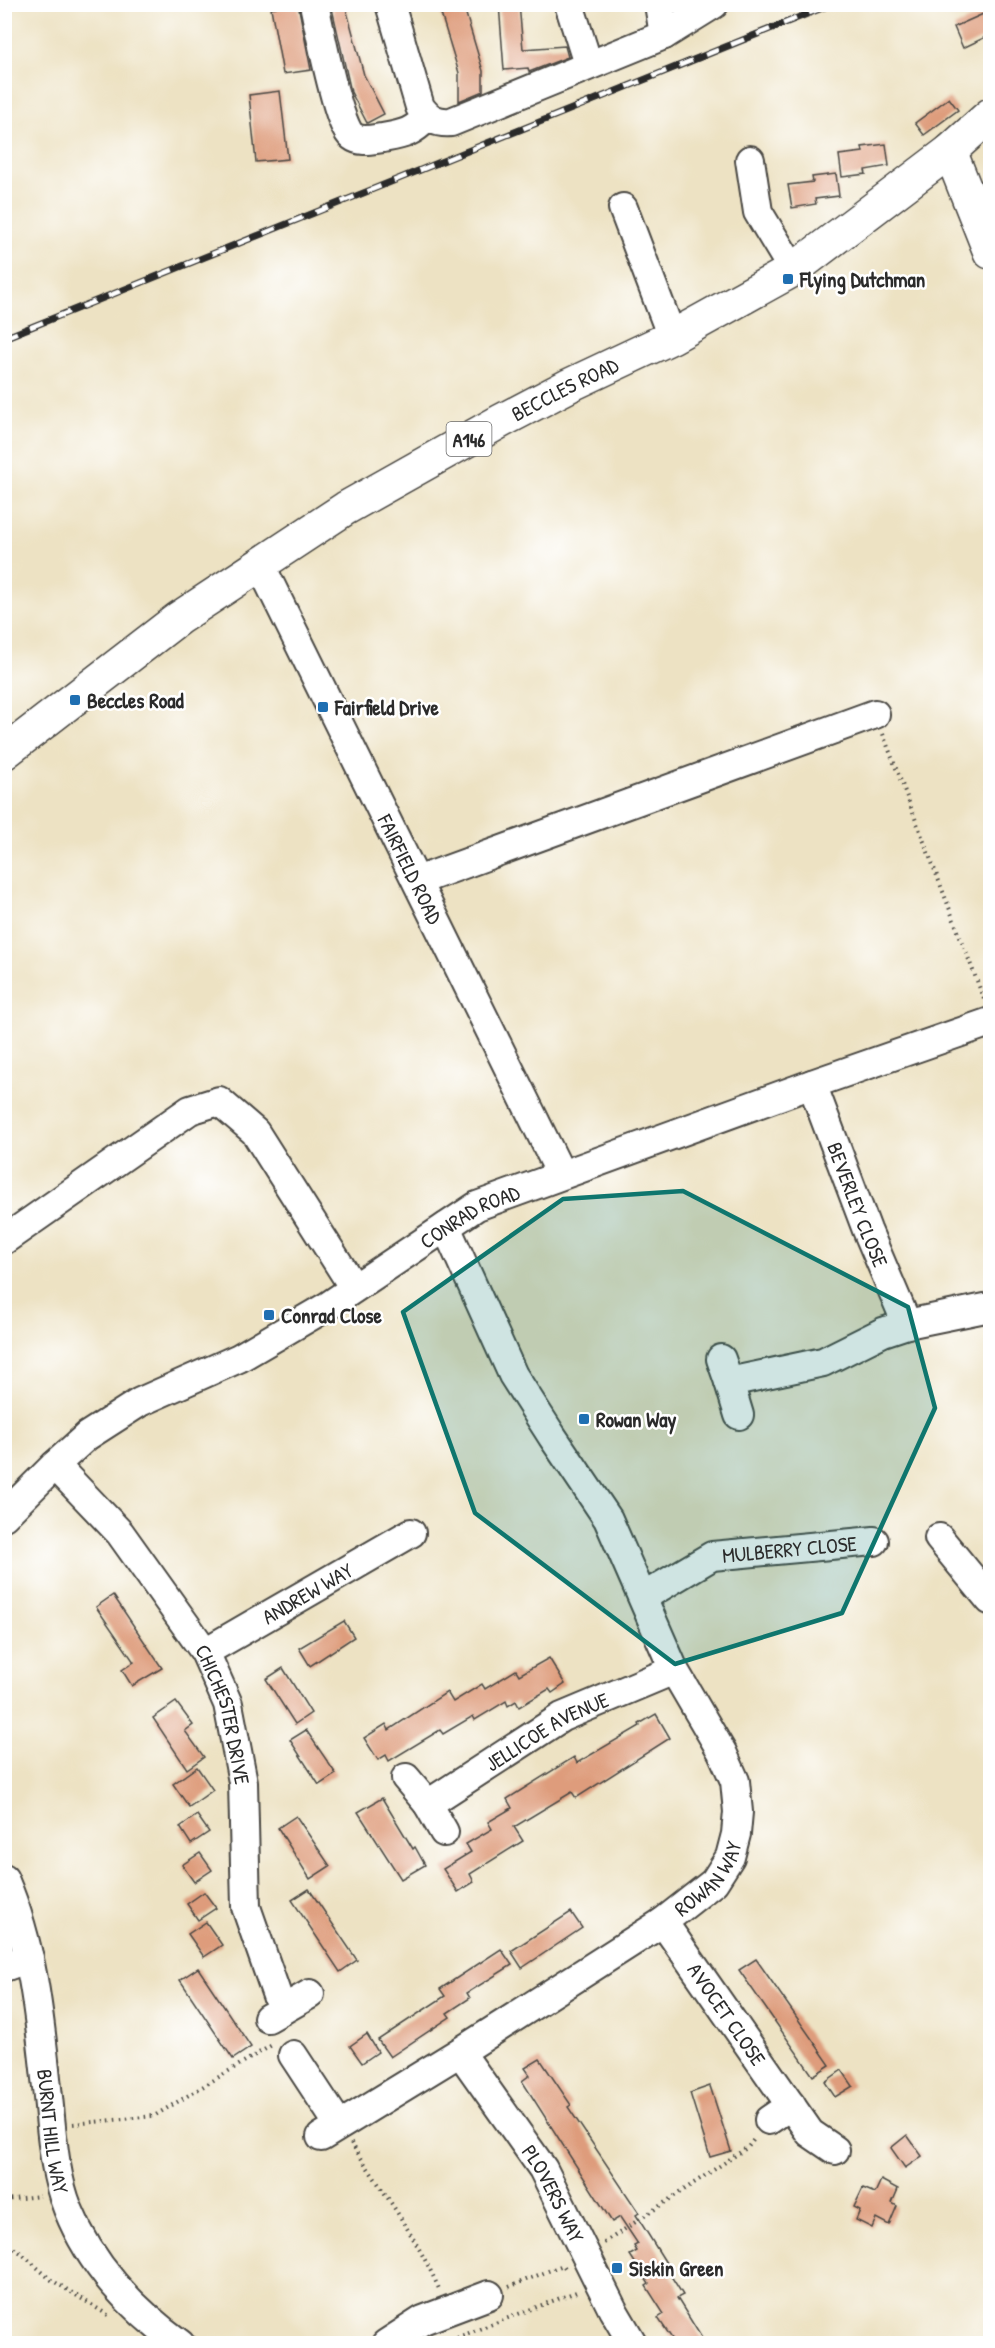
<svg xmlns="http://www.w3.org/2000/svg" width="995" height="2348" viewBox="0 0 995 2348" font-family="'Patrick Hand',sans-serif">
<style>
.building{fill:#de9c7b}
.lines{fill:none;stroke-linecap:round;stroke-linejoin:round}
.minor-casing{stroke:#484642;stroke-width:32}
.highway-casing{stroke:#484642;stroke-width:36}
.path{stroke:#484642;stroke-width:4;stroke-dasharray:1.5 4.5;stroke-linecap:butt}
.minor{stroke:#fff;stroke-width:28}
.highway{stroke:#fff;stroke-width:33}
.rail-casing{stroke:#2b2b2b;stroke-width:7}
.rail{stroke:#fff;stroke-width:4.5;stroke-dasharray:14;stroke-linecap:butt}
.marked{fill:#0f766e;fill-opacity:0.2;stroke:#0f766e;stroke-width:4.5;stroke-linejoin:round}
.poi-dot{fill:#1f6fb2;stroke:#fff;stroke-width:2}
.labels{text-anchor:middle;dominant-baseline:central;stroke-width:5;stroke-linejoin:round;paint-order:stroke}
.shield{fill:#fff;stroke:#6b6b6b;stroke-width:1.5}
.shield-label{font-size:20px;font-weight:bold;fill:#2b2b2b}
.poi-label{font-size:21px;font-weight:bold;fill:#2b2b2b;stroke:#fff;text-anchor:start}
.street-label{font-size:21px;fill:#2b2b2b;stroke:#fff}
</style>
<rect width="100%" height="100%" fill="#fff"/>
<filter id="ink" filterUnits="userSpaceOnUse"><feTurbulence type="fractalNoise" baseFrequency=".0167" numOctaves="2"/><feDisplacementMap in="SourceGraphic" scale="12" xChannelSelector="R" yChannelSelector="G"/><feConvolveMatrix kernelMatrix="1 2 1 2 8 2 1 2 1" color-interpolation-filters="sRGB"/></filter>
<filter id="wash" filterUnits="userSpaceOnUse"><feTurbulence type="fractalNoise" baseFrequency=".008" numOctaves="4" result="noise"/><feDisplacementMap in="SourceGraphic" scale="24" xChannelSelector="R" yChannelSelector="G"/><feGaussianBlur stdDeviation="1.35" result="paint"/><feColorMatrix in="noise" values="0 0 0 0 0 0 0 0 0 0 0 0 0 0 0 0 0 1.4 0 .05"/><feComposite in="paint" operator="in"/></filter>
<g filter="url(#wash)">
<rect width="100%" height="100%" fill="#ede2c3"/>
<g id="blocks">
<g class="building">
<polygon points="294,4 298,4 311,70 283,74 271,8"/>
<polygon points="331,4 345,4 364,75 384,114 367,123 351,92"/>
<polygon points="438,4 463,4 483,71 483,91 459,101 459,73"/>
<polygon points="499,4 519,4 523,49 565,46 568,57 529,72 528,68 504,70"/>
<polygon points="990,11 990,35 963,48 954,27"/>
<polygon points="280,91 288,159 256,162 249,95"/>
<polygon points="949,98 958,110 924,135 915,123"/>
<polygon points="886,144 889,166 865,170 866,174 842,177 839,155 863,152 862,147"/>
<polygon points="836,174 839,196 815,199 816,204 792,208 788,185 813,182 812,177"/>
<polygon points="113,1595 162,1668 132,1686 122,1670 134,1662 96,1607"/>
<polygon points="344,1621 354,1637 310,1666 299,1648"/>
<polygon points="549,1658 565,1684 552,1693 549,1689 519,1707 516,1701 508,1706 506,1701 475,1720 473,1716 443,1734 440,1730 389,1761 386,1755 378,1760 364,1738 386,1724 389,1730 447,1692 453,1702 482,1684 485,1689 516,1670 519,1675"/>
<polygon points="283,1668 311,1713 295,1724 266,1679"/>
<polygon points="176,1702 193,1725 185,1731 204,1757 187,1769 153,1718"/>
<polygon points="656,1714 670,1738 576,1798 572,1792 514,1827 523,1841 470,1874 474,1882 458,1892 443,1869 471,1852 466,1844 492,1829 488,1822 512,1808 507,1799 574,1757 577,1763 640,1726 639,1724"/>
<polygon points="306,1730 336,1774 319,1785 290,1740"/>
<polygon points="197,1767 213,1790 189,1807 173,1784"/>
<polygon points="382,1798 413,1849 415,1847 425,1865 401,1879 358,1812"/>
<polygon points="197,1815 209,1832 191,1844 180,1827"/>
<polygon points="296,1816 330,1866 310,1879 278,1828"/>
<polygon points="200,1853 212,1870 194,1882 182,1865"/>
<polygon points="309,1889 357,1960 340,1972 292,1900"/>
<polygon points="204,1892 216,1908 198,1920 187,1904"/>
<polygon points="571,1912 582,1928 522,1968 511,1951"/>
<polygon points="206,1922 222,1945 204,1957 188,1934"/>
<polygon points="501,1949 512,1965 467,1993 470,1998 447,2013 450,2017 390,2057 378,2040 445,1996 440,1989"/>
<polygon points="756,1959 830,2065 813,2076 739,1970"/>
<polygon points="198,1968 251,2047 233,2059 180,1980"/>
<polygon points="367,2034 378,2052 362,2063 350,2046"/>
<polygon points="540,2059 571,2105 568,2107 639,2213 636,2215 666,2263 664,2265 683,2295 677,2298 705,2343 675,2343 658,2318 664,2314 646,2286 649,2284 630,2255 637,2251 634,2246 638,2244 620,2217 612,2222 522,2081 530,2075 525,2068"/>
<polygon points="842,2070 853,2086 835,2097 825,2082"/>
<polygon points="710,2086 731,2151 710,2157 690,2093"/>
<polygon points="907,2135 922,2156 905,2168 891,2148"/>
<polygon points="881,2180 898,2189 892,2203 897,2206 889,2225 876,2218 872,2228 856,2220 860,2210 854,2207 863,2188 875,2193"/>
</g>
</g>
</g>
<g filter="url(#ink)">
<use href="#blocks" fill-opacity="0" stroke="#484642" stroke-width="1.5"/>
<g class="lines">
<defs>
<g id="minor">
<path d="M314,4C319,26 338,127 352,136C361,143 373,139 383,138C404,134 412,133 427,117"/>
<path d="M390,4L420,107C429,119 436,123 451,122L664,35L714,4"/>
<polyline points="569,4 588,64"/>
<polyline points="659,4 664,35"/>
<polyline points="750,160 758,212 793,270"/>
<polyline points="623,208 672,337"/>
<path id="s1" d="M260,564L561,1174"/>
<polyline points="417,881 875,714"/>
<path id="s2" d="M812,1084L867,1230L907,1324"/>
<polyline points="4,1240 190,1110 219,1101 255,1132 354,1288"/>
<polyline points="721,1359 729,1382 823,1362 883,1332 907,1324 990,1307"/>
<polyline points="729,1382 739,1415"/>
<path id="s3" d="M55,1465L120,1533L205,1652L228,1704L243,1782L246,1907L282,2010L268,2018"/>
<path id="s4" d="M4,1516L55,1465L87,1436L140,1402L239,1358L328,1306L477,1206L812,1084L990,1022"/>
<polyline points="939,1538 990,1600"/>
<path id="s5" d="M643,1597L712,1556L874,1541"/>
<path id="s6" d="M205,1652L411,1533"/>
<polyline points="406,1778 428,1804"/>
<path id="s7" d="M444,1832L428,1804L562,1717L674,1670"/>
<path id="s8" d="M4,1879C34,1949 40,2022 48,2097C52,2134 54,2174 68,2209C91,2266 131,2308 180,2344"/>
<path id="s9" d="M663,1922L810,2133L835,2150"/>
<polyline points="4,1967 29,1958"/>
<polyline points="282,2010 310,1994"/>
<path id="s10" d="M460,2052L543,2169L613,2310L633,2344"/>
<polyline points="293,2055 339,2125"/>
<polyline points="769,2120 791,2105"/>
<path id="s11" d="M321,2137L460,2052L663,1922L714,1882L730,1857L736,1834L738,1812L735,1781L722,1752L674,1670L608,1519L552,1436L513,1375L446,1227"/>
<polyline points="386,2344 423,2320 489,2295"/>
</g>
<g id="highway">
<polyline points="950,151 990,252"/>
<path id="s12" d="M4,753L179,618L346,508L501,421L570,385L672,337L793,270L950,151L990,115"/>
</g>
</defs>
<use href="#minor" class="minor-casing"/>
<use href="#highway" class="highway-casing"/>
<g class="path">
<polyline points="883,734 985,1002"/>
<polyline points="73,2124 154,2116 272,2045"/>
<path d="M351,2143C383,2191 417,2238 440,2291"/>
<polyline points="4,2200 40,2196"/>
<polyline points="4,2242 21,2253 50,2279 111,2317"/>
<polyline points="604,2243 748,2147 755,2138"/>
<polyline points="509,2287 563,2265 565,2268"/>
<polyline points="440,2344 576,2292 574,2289"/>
</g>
<use href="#minor" class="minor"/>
<use href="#highway" class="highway"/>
<defs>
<polyline id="rail" points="4,338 832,4"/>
</defs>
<use href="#rail" class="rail-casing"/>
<use href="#rail" class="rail"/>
</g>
</g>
<path class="marked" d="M683,1191L908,1307L935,1408L842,1613L675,1664L475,1513L403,1312L563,1199Z"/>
<g class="poi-dot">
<rect x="782" y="273" width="12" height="12" rx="3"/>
<rect x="69" y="694" width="12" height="12" rx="3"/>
<rect x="317" y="701" width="12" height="12" rx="3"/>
<rect x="263" y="1309" width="12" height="12" rx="3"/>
<rect x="578" y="1413" width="12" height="12" rx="3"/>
<rect x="611" y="2262" width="12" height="12" rx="3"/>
</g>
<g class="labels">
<rect class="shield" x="446.5" y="422" width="45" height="34" rx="4.5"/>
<g class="shield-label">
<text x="469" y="439">A146</text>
</g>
<g class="poi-label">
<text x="800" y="279">Flying Dutchman</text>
<text x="87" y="700">Beccles Road</text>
<text x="335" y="707">Fairfield Drive</text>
<text x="281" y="1315">Conrad Close</text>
<text x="596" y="1419">Rowan Way</text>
<text x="629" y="2268">Siskin Green</text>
</g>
<g class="street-label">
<text stroke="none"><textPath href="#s12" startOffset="670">BECCLES ROAD</textPath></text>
<text stroke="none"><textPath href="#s1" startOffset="340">FAIRFIELD ROAD</textPath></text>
<text stroke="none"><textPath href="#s2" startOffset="129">BEVERLEY CLOSE</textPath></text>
<text stroke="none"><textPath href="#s4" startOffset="558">CONRAD ROAD</textPath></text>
<text stroke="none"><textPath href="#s5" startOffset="158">MULBERRY CLOSE</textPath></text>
<text stroke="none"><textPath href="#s6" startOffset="118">ANDREW WAY</textPath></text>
<text stroke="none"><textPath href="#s3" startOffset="306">CHICHESTER DRIVE</textPath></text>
<text stroke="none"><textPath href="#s7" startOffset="172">JELLICOE AVENUE</textPath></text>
<text stroke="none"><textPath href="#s11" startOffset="468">ROWAN WAY</textPath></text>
<text stroke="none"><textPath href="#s9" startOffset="112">AVOCET CLOSE</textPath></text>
<text stroke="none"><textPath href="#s8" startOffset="258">BURNT HILL WAY</textPath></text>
<text stroke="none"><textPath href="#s10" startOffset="170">PLOVERS WAY</textPath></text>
</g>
</g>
<rect width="995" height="2348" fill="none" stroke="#fff" stroke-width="24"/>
</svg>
